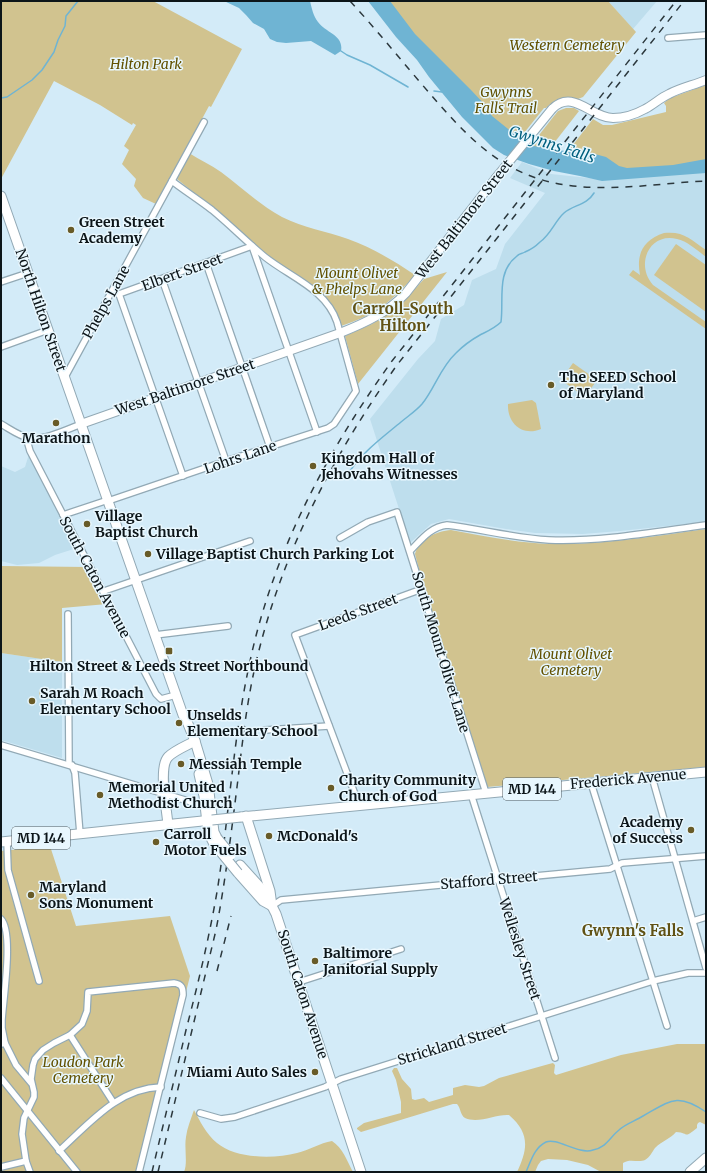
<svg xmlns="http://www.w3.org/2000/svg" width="707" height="1173" viewBox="0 0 707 1173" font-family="Merriweather,serif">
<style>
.built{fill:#bedeed}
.green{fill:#d1c38f}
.water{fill:#6fb4d3}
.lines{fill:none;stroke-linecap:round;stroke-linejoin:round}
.stream{stroke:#6fb4d3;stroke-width:1.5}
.minor-casing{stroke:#92a9b5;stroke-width:8}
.secondary-casing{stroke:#92a9b5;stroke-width:10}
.primary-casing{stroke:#92a9b5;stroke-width:11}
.minor{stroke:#fff;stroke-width:5.5}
.secondary{stroke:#fff;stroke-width:8}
.primary{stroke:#fff;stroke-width:9}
.rail{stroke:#2c383d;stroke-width:1.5;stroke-dasharray:7 7;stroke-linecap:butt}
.secondary-bridge-casing{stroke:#92a9b5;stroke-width:10;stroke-linecap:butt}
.primary-bridge-casing{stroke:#92a9b5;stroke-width:11;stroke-linecap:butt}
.secondary-bridge{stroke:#fff;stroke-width:8}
.primary-bridge{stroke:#fff;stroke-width:9}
.poi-dot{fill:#685b28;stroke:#e8f7fe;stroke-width:1.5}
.labels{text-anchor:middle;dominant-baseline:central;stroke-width:3;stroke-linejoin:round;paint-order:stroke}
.shield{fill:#e8f7fe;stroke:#4e595e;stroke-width:1}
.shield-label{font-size:13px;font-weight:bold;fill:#0c1519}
.park-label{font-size:14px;font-style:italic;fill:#625100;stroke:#e8f7fe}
.street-label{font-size:14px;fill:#0c1519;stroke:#e8f7fe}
.poi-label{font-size:14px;font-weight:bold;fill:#0c1519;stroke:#e8f7fe;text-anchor:start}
.water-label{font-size:15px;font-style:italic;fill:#005f7e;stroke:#e8f7fe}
.neighbourhood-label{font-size:15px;font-weight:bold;fill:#615215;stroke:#e8f7fe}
</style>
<rect width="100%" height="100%" fill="#d3ebf8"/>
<g class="built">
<polygon points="608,1 657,1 633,29"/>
<polygon points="522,162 551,174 598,179 706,170 706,522 620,531 583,534 535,533 506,529 449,519 431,524 410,543 370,419 418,359 435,341 441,319 464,305 472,280 496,269 505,244 545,193 510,178"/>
<polygon points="29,454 77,548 55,555 39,563 17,565 1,561 1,466 15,472 25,467"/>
<polygon points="1,653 62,662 62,758 1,740"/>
</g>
<g class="green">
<polygon points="1,1 153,1 242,49 211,107 209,106 156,204 143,198 134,186 136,179 122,164 129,150 124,146 136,125 133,123 132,125 100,105 54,81 1,179"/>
<path d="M376,1H608L636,32L583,97L578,99C563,95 557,98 546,108H544L512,148Z"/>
<polygon points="706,85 706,166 641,173 562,159 593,119 603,125 612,125 666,112 666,106 664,103 670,98"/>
<polygon points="566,108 574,108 579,111 540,161 525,153 554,116 558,111"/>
<path d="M189,153C200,160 211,165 221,172C241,187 260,205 282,217C304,228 326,231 348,239C373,248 394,261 415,275C390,303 377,314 341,326C329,291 296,276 268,256C254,245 242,232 229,221C212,207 194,193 177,179Z"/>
<path d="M664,233C684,231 690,239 706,250V257C698,251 687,241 677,239C649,232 635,265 653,285L706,322V329L629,275L633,270L640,275C636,254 643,240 664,233Z"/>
<polygon points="676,244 706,265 706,312 654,275"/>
<polygon points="447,272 358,384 345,336 372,324 391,312 405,300 424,279"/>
<polygon points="573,363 597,380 585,397 561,380"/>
<path d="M532,400L536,403L541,429C522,437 507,423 508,404Z"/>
<path d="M706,529V767L487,787L427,600L415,554C419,539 437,531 451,530C484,536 517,543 551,544C601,545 656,536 706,529Z"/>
<polygon points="1,566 87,567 107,604 62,608 62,662 1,653"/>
<polygon points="40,689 48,692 48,699 43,699 39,695"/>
<polygon points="50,846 76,926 170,916 190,976 141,1172 1,1172 1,851"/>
<path d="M677,1044H706V1125L700,1122L698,1123L697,1125V1128C683,1139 690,1133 676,1132C670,1139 662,1141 655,1148C652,1152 650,1157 645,1160C638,1163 630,1158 623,1163V1172H601L588,1165L567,1160L548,1159L541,1161L538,1165L535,1172H517C528,1149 530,1133 509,1115C495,1114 479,1124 465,1118C460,1115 461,1108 457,1104H453L361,1132L357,1129V1128L364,1123L401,1113V1102L396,1080L392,1071L394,1068H397L402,1079L411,1089L412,1099L415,1100L424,1098L429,1102L453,1095V1088L465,1085L479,1087L484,1086L499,1078L549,1064L553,1063L555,1065L554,1073L556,1075L621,1055Z"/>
<path d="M194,1110C200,1121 206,1134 217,1143C236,1159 274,1159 297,1153C309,1150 320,1143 332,1141C343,1148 347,1161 353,1172H184C188,1163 184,1148 186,1137C187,1128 191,1119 194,1110Z"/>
</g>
<g class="water">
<path d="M224,1H310C312,9 313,15 318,22C326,33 344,35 341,51L335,55L311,41L286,43L277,42L270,39L264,29L253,23L246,15L239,8Z"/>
<polygon points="368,1 390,1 415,34 471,90 487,107 492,116 518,137 534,146 571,152 591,153 606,157 619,166 627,168 673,165 706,159 706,173 602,181 580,176 554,171 529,164 504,155 493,148 462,117 429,77 417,60 396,37"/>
</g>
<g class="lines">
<g class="stream">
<polyline points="341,51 347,55 370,65 408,87"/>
<polyline points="434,91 442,92"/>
<polyline points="1,98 7,97 32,80 42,70 54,52 58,40 65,26 66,16 78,1"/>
<path d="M345,478C361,453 378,441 401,422C408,416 416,411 422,404C435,388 440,368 456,353C463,346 471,340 480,335C488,331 495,328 501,322C504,299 496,272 517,256C519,253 522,254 525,252C530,250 536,246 540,242C551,234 555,221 564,213C573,205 587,205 594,193"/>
<path d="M526,1172C531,1161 534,1148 546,1142C557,1137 578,1155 593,1150C607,1147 609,1138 619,1130C625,1124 635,1121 643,1116C670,1101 677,1092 706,1112"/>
</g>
<defs>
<g id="minor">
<polyline points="668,38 706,35"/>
<polyline points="206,263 270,447"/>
<polyline points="162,279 226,461"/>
<polyline points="1,282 28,273"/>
<polyline points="111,292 119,294 252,246 317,432"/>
<polyline points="119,294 183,476"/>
<polyline points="1,347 48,330"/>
<polyline points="65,377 204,122"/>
<path d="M1,424C10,429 19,436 29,438C43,441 68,429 81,424"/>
<polyline points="29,438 28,444 30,451 156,694 161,699 176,695"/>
<path d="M108,501L226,461L328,428L334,424L356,391L337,322C326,289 290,277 265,257C247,242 230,225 212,210C199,200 185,191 172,181"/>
<polyline points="63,515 108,500"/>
<polyline points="340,538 368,522 397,512 486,793"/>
<path d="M410,551C421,540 430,527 447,525C481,529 514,538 549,540C601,542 654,532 706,525"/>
<polyline points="104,591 250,541"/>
<polyline points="68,614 69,764"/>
<polyline points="155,635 228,626"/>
<polyline points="265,730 329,726"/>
<polyline points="1,745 205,806"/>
<polyline points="72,765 75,773 80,834"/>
<polyline points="652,777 706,968"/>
<polyline points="591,783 667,1026"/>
<polyline points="471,794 555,1058"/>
<polyline points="359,805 295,635 422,589"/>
<polyline points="7,841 8,870 39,981"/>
<polyline points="272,906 281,900 610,869 622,863 706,856"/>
<path d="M1,919C14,932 3,1001 2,1020V1028L5,1043L1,1044"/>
<polyline points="693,921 706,917"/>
<polyline points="299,982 401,949"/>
<polyline points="70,1035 113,1102"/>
<polyline points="5,1043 16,1065 31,1083"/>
<polyline points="1,1078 77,1172"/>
<polyline points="200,1113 221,1119 235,1117 325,1087 341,1079 653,981 688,973 706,973"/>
<path d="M59,1151C89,1124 118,1088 161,1087"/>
<polyline points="1,1167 26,1161"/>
<path d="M30,1172L26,1161L22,1134L24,1118L34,1097V1092L31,1079L33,1065L35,1059L43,1050L54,1043L70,1035L82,1024L87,1011L88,992L174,983C182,984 183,988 183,995L139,1172"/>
</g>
<g id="secondary">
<path d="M552,109C573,88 591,118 613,118C624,118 636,114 645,109C653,105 660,98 669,94C680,88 694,85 706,80"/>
<path d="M81,424L340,333C365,323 387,313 406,293L495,179"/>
</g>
<g id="primary">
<polyline points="1,196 183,715 186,719 195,741 208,784 214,832 217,838"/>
<polyline points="199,774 204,796 208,832 214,844"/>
<polyline points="246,816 270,891 272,906 276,914 361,1172"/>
<polyline points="241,817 706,772"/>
<path d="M168,825C167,810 158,768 168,757C175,750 186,746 195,741"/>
<polyline points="1,842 212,820"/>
<polyline points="240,865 268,896 270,901"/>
<polyline points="239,874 263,901 272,906"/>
<polyline points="690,1172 706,1158"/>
</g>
</defs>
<use href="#minor" class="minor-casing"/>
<use href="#secondary" class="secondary-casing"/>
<use href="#primary" class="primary-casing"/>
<use href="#minor" class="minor"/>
<use href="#secondary" class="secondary"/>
<use href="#primary" class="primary"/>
<g class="rail">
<path d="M350,1C374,27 396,54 419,81C464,133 500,178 573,186C617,191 662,183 706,181"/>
<polyline points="217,971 231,916"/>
<path d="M152,1172C163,1125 175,1077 186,1030C198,984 209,938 217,892C229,817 233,740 249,666C272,554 326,453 392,361L676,1"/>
<path d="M158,1172L216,930C225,883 231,835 237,787C242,747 246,706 255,667C280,556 332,457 397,365L684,1"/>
</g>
<defs>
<polyline id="secondary-bridge" points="495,179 552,109"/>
<g id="primary-bridge">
<polyline points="212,820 241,817"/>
<polyline points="217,838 231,855"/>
<polyline points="215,845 238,873"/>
</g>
</defs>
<use href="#secondary-bridge" class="secondary-bridge-casing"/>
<use href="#primary-bridge" class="primary-bridge-casing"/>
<use href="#secondary-bridge" class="secondary-bridge"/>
<use href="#primary-bridge" class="primary-bridge"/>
</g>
<g class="poi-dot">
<circle cx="71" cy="230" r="4"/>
<circle cx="551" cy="385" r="4"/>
<circle cx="56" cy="423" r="4"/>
<circle cx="313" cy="466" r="4"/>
<circle cx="87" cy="524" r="4"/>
<circle cx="148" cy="554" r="4"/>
<rect x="165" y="647" width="8" height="8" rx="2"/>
<circle cx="32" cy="701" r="4"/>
<circle cx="179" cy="723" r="4"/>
<circle cx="181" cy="764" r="4"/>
<circle cx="331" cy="788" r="4"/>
<circle cx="100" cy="795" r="4"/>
<circle cx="691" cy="830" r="4"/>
<circle cx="269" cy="836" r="4"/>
<circle cx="156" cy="842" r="4"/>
<circle cx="31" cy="895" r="4"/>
<circle cx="315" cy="961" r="4"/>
<circle cx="315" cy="1072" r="4"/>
</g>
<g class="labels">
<g class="shield">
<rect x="503" y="778" width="58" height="22" rx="3"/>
<rect x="12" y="827" width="58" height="22" rx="3"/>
</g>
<g class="shield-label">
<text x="532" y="789">MD 144</text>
<text x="41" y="838">MD 144</text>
</g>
<g class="park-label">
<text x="567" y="45">Western Cemetery</text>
<text x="146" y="64">Hilton Park</text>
<text x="506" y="92">Gwynns<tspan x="506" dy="16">Falls Trail</tspan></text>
<text x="357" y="273">Mount Olivet<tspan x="357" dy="16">&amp; Phelps Lane</tspan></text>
<text x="571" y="654">Mount Olivet<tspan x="571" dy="16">Cemetery</tspan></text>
<text x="83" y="1062">Loudon Park<tspan x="83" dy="16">Cemetery</tspan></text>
</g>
<g class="street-label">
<text transform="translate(464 219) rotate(-52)">West Baltimore Street</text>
<text transform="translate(182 272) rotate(-20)">Elbert Street</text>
<text transform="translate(106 302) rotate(-61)">Phelps Lane</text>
<text transform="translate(41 310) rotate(71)">North Hilton Street</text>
<text transform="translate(185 387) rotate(-19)">West Baltimore Street</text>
<text transform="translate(240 457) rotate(-19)">Lohrs Lane</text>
<text transform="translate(95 577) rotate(62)">South Caton Avenue</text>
<text transform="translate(358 612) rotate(-20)">Leeds Street</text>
<text transform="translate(441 652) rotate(73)">South Mount Olivet Lane</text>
<text transform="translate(628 779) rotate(-5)">Frederick Avenue</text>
<text transform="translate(489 880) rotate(-5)">Stafford Street</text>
<text transform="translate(520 949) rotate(72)">Wellesley Street</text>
<text transform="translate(303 994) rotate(72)">South Caton Avenue</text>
<text transform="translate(452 1044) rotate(-17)">Strickland Street</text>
</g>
<g class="poi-label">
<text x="79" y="222">Green Street<tspan x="79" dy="16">Academy</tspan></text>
<text x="559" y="377">The SEED School<tspan x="559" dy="16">of Maryland</tspan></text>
<text x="56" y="438" text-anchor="middle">Marathon</text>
<text x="321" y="458">Kingdom Hall of<tspan x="321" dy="16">Jehovahs Witnesses</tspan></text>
<text x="95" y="516">Village<tspan x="95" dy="16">Baptist Church</tspan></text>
<text x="156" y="554">Village Baptist Church Parking Lot</text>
<text x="169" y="666" text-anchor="middle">Hilton Street &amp; Leeds Street Northbound</text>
<text x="40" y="693">Sarah M Roach<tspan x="40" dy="16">Elementary School</tspan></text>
<text x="187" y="715">Unselds<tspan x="187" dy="16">Elementary School</tspan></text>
<text x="189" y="764">Messiah Temple</text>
<text x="339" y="780">Charity Community<tspan x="339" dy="16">Church of God</tspan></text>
<text x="108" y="787">Memorial United<tspan x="108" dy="16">Methodist Church</tspan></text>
<text x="683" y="822" text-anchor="end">Academy<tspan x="683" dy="16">of Success</tspan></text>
<text x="164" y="834">Carroll<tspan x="164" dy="16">Motor Fuels</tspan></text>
<text x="277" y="836">McDonald's</text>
<text x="39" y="887">Maryland<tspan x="39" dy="16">Sons Monument</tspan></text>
<text x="323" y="953">Baltimore<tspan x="323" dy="16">Janitorial Supply</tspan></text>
<text x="307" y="1072" text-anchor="end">Miami Auto Sales</text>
</g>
<g class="water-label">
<text transform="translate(552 144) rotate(18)">Gwynns Falls</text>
</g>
<g class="neighbourhood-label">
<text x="403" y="308">Carroll-South<tspan x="403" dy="17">Hilton</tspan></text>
<text x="633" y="930">Gwynn's Falls</text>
</g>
</g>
<rect width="707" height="1173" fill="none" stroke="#0c1519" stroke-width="4"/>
</svg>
